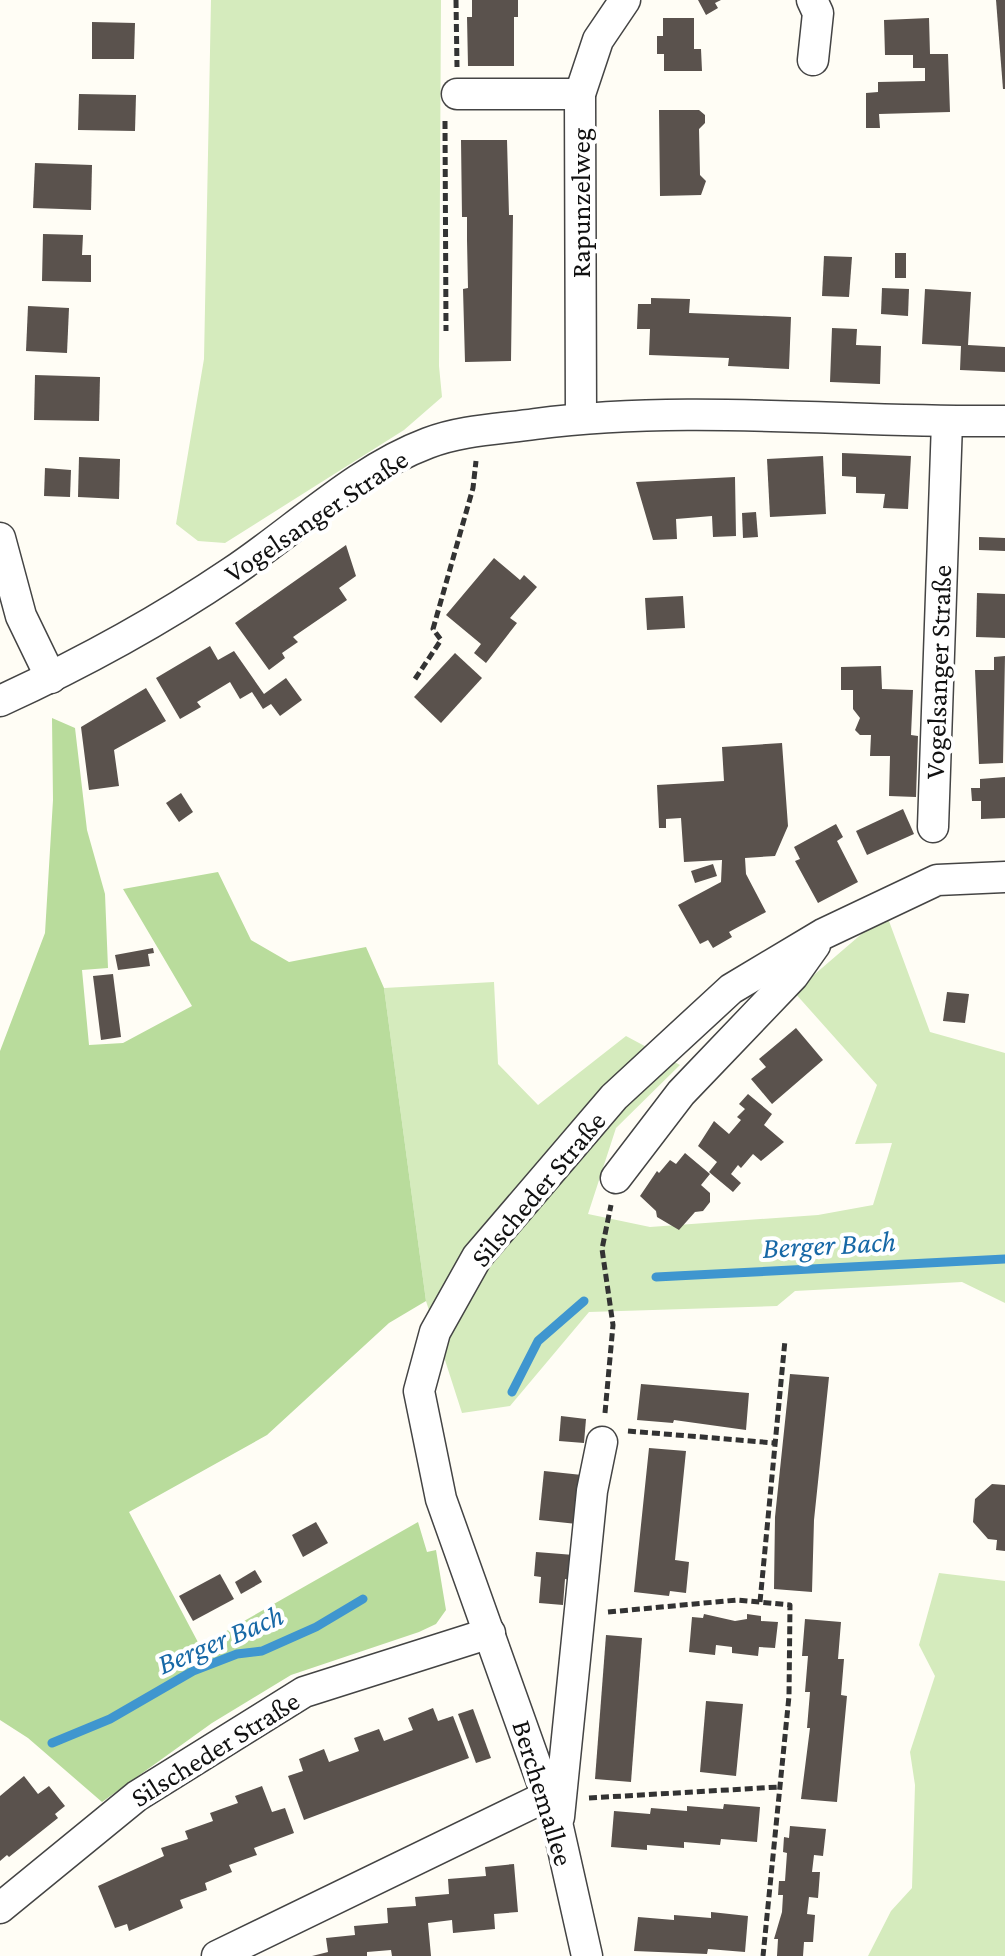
<svg xmlns="http://www.w3.org/2000/svg" width="1005" height="1956" viewBox="0 0 1005 1956" font-family="'Crimson Pro',serif">
<style>
.green{fill:#d5ebbd}
.forest{fill:#b9dc9c}
.lines{fill:none;stroke-linecap:round;stroke-linejoin:round}
.stream{stroke:#3f96cf;stroke-width:9}
.building{fill:#5a524d}
.minor-casing{stroke:#444;stroke-width:33}
.path{stroke:#333;stroke-width:5;stroke-dasharray:8 4;stroke-linecap:butt}
.minor{stroke:#fff;stroke-width:30}
.labels{text-anchor:middle;dominant-baseline:central;stroke-width:8;stroke-linejoin:round;paint-order:stroke}
.street-label{font-size:28px;fill:#111;stroke:#fff}
.water-label{font-size:30px;font-style:italic;fill:#1768a6;stroke:#fff}
</style>
<rect width="100%" height="100%" fill="#fffdf5"/>
<g class="green">
<polygon points="211,0 441,0 439,366 442,397 404,430 225,543 198,541 176,524 204,359"/>
<polygon points="886,913 930,1032 1005,1053 1005,1303 962,1282 795,1291 777,1306 589,1312 510,1406 462,1413 426,1301 384,988 494,982 498,1064 538,1105 626,1036 680,1065 616,1128 588,1214 650,1227 818,1215 873,1205 892,1143 855,1144 877,1085 794,992"/>
<polygon points="939,1573 1005,1581 1005,1956 868,1956 891,1911 912,1888 915,1785 910,1752 935,1676 919,1645"/>
</g>
<polygon class="forest" points="52,718 75,728 87,830 105,894 108,968 82,970 89,1045 123,1043 192,1006 123,889 218,872 251,940 289,962 366,947 384,988 426,1301 389,1323 267,1435 129,1512 200,1646 418,1522 427,1552 436,1550 446,1610 436,1624 419,1632 291,1675 212,1723 102,1802 28,1738 0,1720 0,1051 45,933 53,800"/>
<g class="lines">
<g class="stream">
<polyline points="656,1277 1005,1259"/>
<polyline points="512,1392 538,1341 584,1301"/>
<polyline points="52,1743 110,1719 193,1671 237,1654 262,1651 316,1627 363,1599"/>
</g>
</g>
<g class="building">
<polygon points="472,0 518,0 518,17 514,17 514,66 468,66 467,17 472,17"/>
<polygon points="698,0 721,0 715,3 718,8 706,15"/>
<polygon points="996,0 1005,0 1005,89 1003,89"/>
<polygon points="663,18 694,18 694,49 701,49 702,71 664,71 664,54 657,54 657,36 663,36"/>
<polygon points="929,18 930,54 948,54 950,112 879,114 880,128 866,128 866,93 878,92 878,82 925,81 925,68 913,68 913,55 885,55 884,20"/>
<polygon points="92,22 135,23 134,59 92,59"/>
<polygon points="79,94 136,95 135,131 78,130"/>
<polygon points="659,110 699,110 705,115 705,123 699,129 700,175 706,181 701,195 660,196"/>
<polygon points="461,140 507,140 509,215 513,215 511,361 465,362 463,289 468,288 467,240 467,217 462,217"/>
<polygon points="35,163 92,165 91,210 33,208"/>
<polygon points="43,234 83,235 82,255 91,255 91,282 42,281"/>
<rect x="895" y="253" width="11" height="25"/>
<polygon points="824,256 852,257 849,297 822,296"/>
<polygon points="882,288 909,289 908,316 881,314"/>
<polygon points="925,289 971,292 968,345 1005,347 1005,372 960,370 961,346 922,344"/>
<polygon points="651,298 690,299 689,313 791,317 789,369 728,366 729,358 649,355 650,329 637,329 638,304 651,304"/>
<polygon points="28,306 69,308 67,353 26,351"/>
<polygon points="832,328 857,329 856,345 881,346 880,384 830,382"/>
<polygon points="35,375 100,377 99,421 34,420"/>
<polygon points="842,453 911,456 908,509 883,508 885,494 856,493 856,477 842,476"/>
<polygon points="823,456 826,514 770,517 767,459"/>
<polygon points="79,457 120,459 119,499 78,497"/>
<polygon points="45,468 71,470 70,497 44,496"/>
<polygon points="735,477 736,536 713,537 712,516 676,519 677,539 653,540 636,482"/>
<polygon points="756,512 758,537 743,538 742,513"/>
<polygon points="979,537 1005,538 1005,551 979,550"/>
<polygon points="346,545 356,576 339,588 347,600 293,637 298,642 282,653 285,658 269,670 235,623"/>
<polygon points="494,558 520,580 524,575 537,587 510,618 517,623 486,663 474,653 481,644 446,615"/>
<polygon points="977,593 1005,594 1005,638 976,637"/>
<polygon points="683,596 685,628 647,630 645,598"/>
<polygon points="210,646 218,660 234,651 264,694 286,678 302,700 280,716 271,704 263,709 252,692 240,699 230,682 197,702 201,707 180,719 156,678"/>
<polygon points="455,653 482,678 441,723 414,697"/>
<polygon points="1005,656 1003,763 979,764 975,670 994,670 994,657"/>
<polygon points="881,666 882,689 913,690 911,735 918,736 916,797 889,796 890,756 870,756 871,735 860,735 855,730 860,718 853,709 853,690 841,690 841,667"/>
<polygon points="146,688 166,721 114,750 119,786 89,790 81,727"/>
<polygon points="782,743 788,826 775,856 745,858 746,874 766,912 729,932 732,937 713,948 708,940 700,944 678,905 721,882 722,860 684,862 681,818 666,819 666,828 659,828 657,785 724,781 722,747"/>
<polygon points="1005,777 1005,818 981,819 981,801 972,801 971,788 980,788 980,779"/>
<polygon points="181,793 193,812 179,822 166,803"/>
<polygon points="903,809 914,834 867,855 856,831"/>
<polygon points="836,824 843,837 837,841 858,882 818,903 795,861 800,859 794,847"/>
<polygon points="713,864 717,876 695,883 691,871"/>
<polygon points="153,948 154,953 148,954 150,966 118,970 115,955"/>
<polygon points="113,974 121,1037 101,1040 93,976"/>
<polygon points="947,992 969,994 965,1023 943,1021"/>
<polygon points="796,1028 823,1060 772,1104 751,1079 766,1067 759,1059"/>
<polygon points="748,1094 772,1114 764,1125 784,1142 761,1161 753,1154 741,1168 738,1165 731,1174 741,1183 733,1192 709,1172 717,1162 698,1146 714,1121 729,1134 741,1120 737,1117 745,1109 739,1104"/>
<polygon points="685,1153 710,1174 701,1185 710,1193 710,1202 703,1211 695,1212 679,1230 657,1217 656,1211 640,1196 657,1171 659,1173 670,1160 676,1164"/>
<polygon points="790,1374 829,1377 814,1520 812,1592 774,1589 775,1517"/>
<polygon points="641,1384 749,1393 746,1430 674,1420 673,1423 637,1420"/>
<polygon points="561,1416 586,1419 584,1443 559,1441"/>
<polygon points="649,1448 686,1451 675,1560 689,1562 686,1593 670,1591 669,1596 634,1592"/>
<polygon points="544,1471 582,1475 577,1524 539,1520"/>
<polygon points="992,1484 1005,1485 1005,1551 996,1550 997,1540 988,1539 973,1522 975,1499"/>
<polygon points="316,1522 328,1543 303,1557 292,1535"/>
<polygon points="536,1552 574,1555 572,1580 565,1579 563,1605 539,1603 541,1577 534,1576"/>
<polygon points="255,1570 262,1582 241,1594 235,1582"/>
<polygon points="220,1574 234,1599 193,1621 179,1596"/>
<polygon points="704,1614 735,1621 747,1619 747,1614 761,1616 761,1621 778,1622 775,1648 759,1647 758,1656 732,1653 732,1647 716,1645 715,1655 689,1652 692,1617 703,1618"/>
<polygon points="805,1619 841,1622 838,1659 844,1659 841,1695 847,1696 837,1802 801,1799 810,1728 807,1728 810,1692 805,1692 808,1656 802,1656"/>
<polygon points="606,1635 642,1638 631,1782 595,1779"/>
<polygon points="706,1701 743,1704 736,1776 700,1772"/>
<polygon points="433,1708 438,1721 453,1716 469,1758 304,1820 288,1776 303,1771 299,1759 324,1749 329,1762 359,1751 354,1738 379,1729 384,1741 413,1730 408,1718"/>
<polygon points="473,1709 491,1758 476,1763 458,1714"/>
<polygon points="24,1776 38,1794 49,1786 65,1806 55,1814 58,1818 9,1857 7,1855 0,1861 0,1796"/>
<polygon points="262,1786 272,1812 285,1808 294,1833 254,1848 257,1855 229,1865 232,1872 205,1883 207,1890 180,1900 183,1908 129,1931 127,1924 115,1928 98,1886 164,1856 161,1848 188,1839 185,1831 213,1821 210,1813 238,1803 235,1796"/>
<polygon points="724,1804 760,1807 757,1842 721,1839 720,1845 684,1842 684,1848 647,1845 647,1850 611,1847 614,1811 650,1814 651,1808 687,1811 687,1806 723,1809"/>
<polygon points="790,1826 826,1829 823,1856 814,1855 812,1872 820,1872 818,1898 809,1897 807,1914 815,1915 813,1942 804,1942 803,1956 777,1956 778,1939 774,1939 782,1912 783,1895 778,1895 779,1881 785,1881 787,1853 783,1852 784,1837 789,1838"/>
<polygon points="514,1864 518,1912 494,1914 495,1929 453,1933 452,1920 428,1923 431,1956 392,1956 391,1950 367,1952 367,1956 312,1956 328,1952 326,1938 355,1935 354,1926 388,1923 387,1908 416,1906 415,1897 449,1894 448,1879 486,1876 485,1867"/>
<polygon points="711,1912 748,1916 745,1952 708,1949 707,1954 634,1951 638,1917 674,1920 674,1915 711,1918"/>
</g>
<g class="lines">
<defs>
<g id="minor">
<polyline points="812,0 818,13 813,60"/>
<polyline points="457,94 580,94"/>
<polyline points="581,418 580,94 598,40 625,0"/>
<polyline points="0,538 21,616 51,678"/>
<path d="M0,701C81,664 158,622 232,572C295,530 356,470 428,443C461,430 500,429 535,424C691,404 848,423 1005,421"/>
<polyline points="933,827 947,422"/>
<polyline points="616,1178 681,1093 793,976 815,945"/>
<polyline points="559,1817 592,1491 602,1442"/>
<polyline points="0,1908 137,1796 304,1692 490,1633"/>
<polyline points="217,1956 547,1796"/>
<polyline points="587,1956 558,1827 441,1499 419,1391 435,1332 477,1257 614,1097 731,989 823,934 937,880 1005,877"/>
</g>
</defs>
<use href="#minor" class="minor-casing"/>
<g class="path">
<polyline points="456,0 457,67"/>
<polyline points="445,121 446,331"/>
<polyline points="415,679 441,640 433,629 473,488 476,461"/>
<polyline points="605,1413 613,1325 602,1249 611,1205"/>
<polyline points="628,1431 775,1443"/>
<polyline points="760,1602 785,1340"/>
<polyline points="608,1612 737,1600 790,1605 789,1696 763,1956"/>
<polyline points="589,1798 779,1787"/>
</g>
<use href="#minor" class="minor"/>
</g>
<g class="labels">
<g class="street-label">
<text transform="translate(580 203) rotate(-90)">Rapunzelweg</text>
<text transform="translate(316 516) rotate(-34)">Vogelsanger Straße</text>
<text transform="translate(938 672) rotate(-88)">Vogelsanger Straße</text>
<text transform="translate(538 1189) rotate(-50)">Silscheder Straße</text>
<text transform="translate(215 1749) rotate(-32)">Silscheder Straße</text>
<text transform="translate(543 1793) rotate(73)">Berchemallee</text>
</g>
<g class="water-label">
<text transform="translate(829 1244) rotate(-3)">Berger Bach</text>
<text transform="translate(220 1639) rotate(-23)">Berger Bach</text>
</g>
</g>
</svg>
